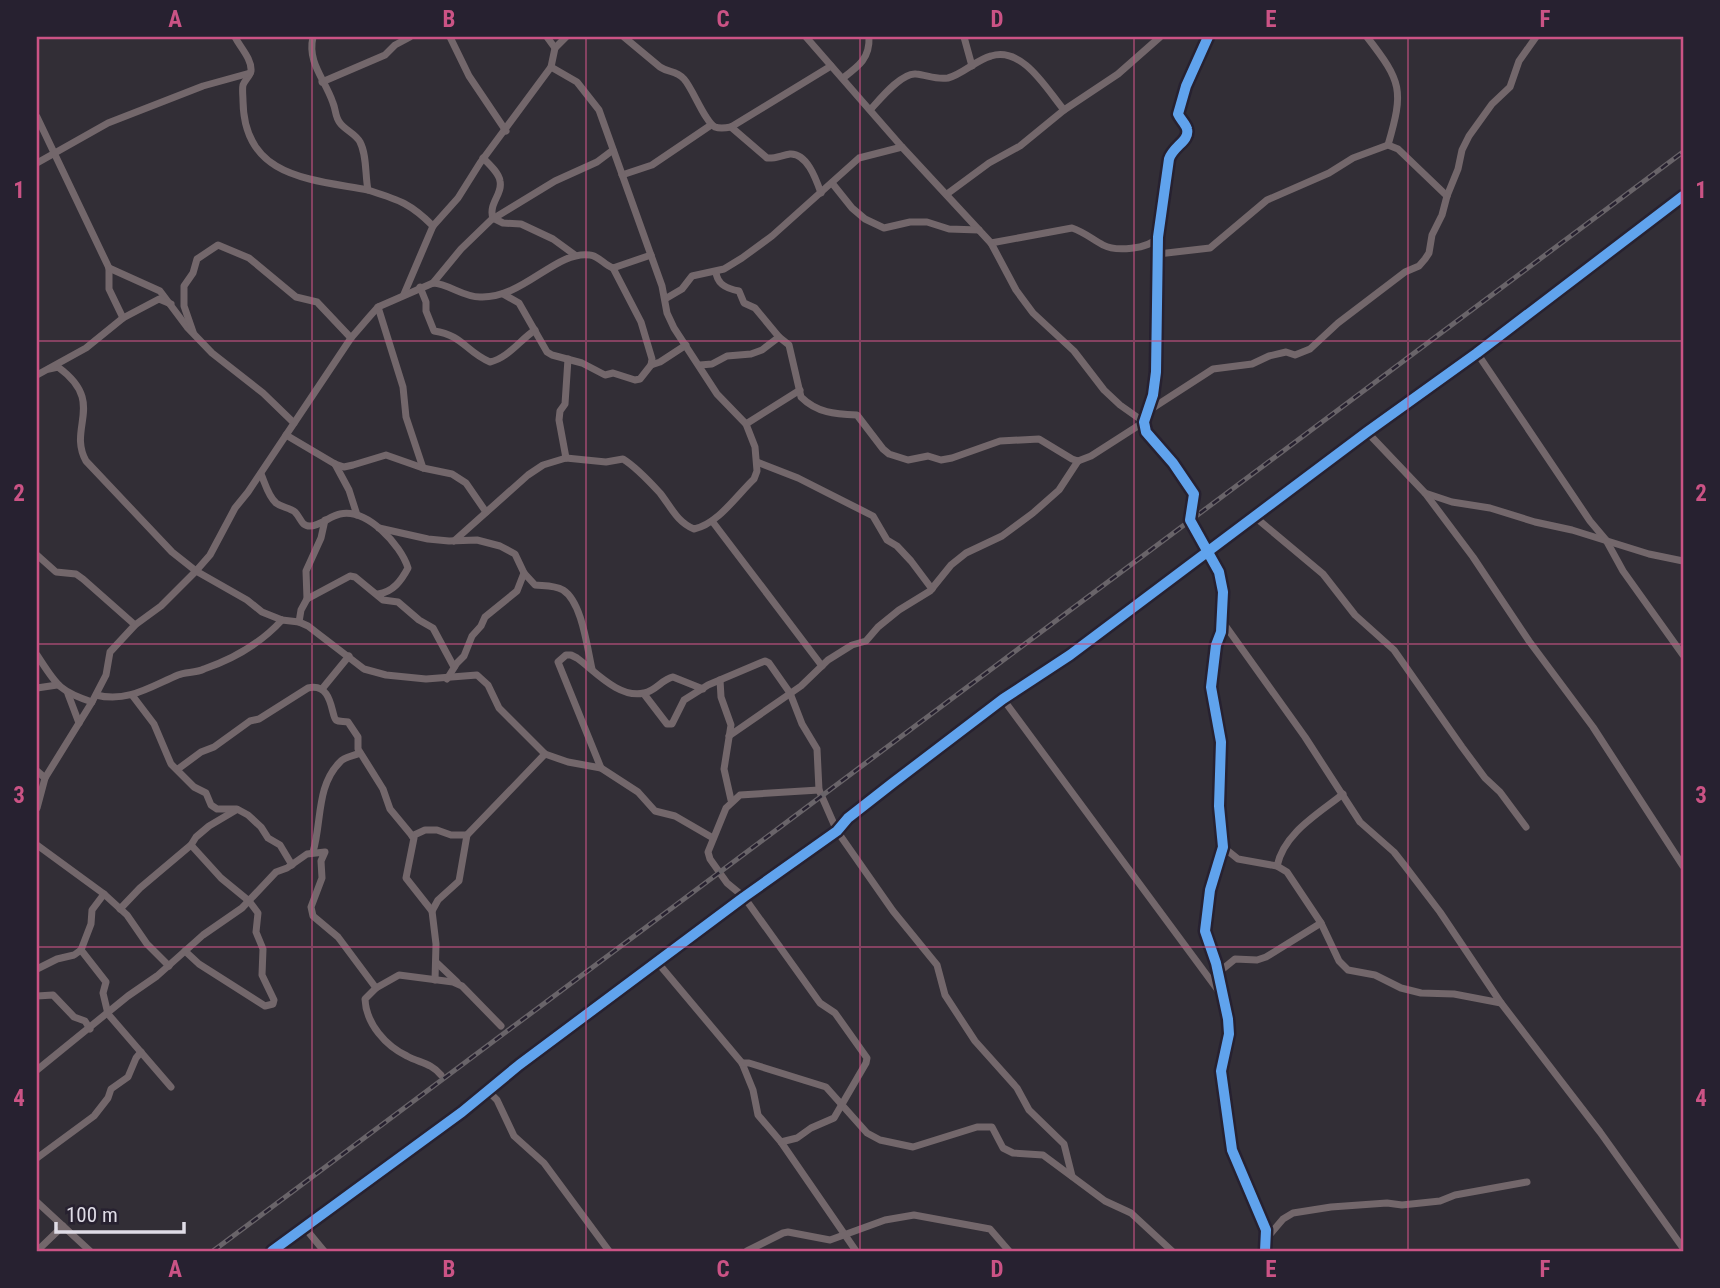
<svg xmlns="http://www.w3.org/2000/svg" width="1720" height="1288" viewBox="0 0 1720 1288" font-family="'Roboto Condensed',sans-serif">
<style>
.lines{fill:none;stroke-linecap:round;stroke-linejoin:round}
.minor{stroke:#73676b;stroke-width:7}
.rail-casing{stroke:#696469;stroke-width:5}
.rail{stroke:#272130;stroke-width:2.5;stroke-dasharray:8;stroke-linecap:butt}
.cycleway-casing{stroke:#272130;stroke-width:15}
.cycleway{stroke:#60a3ed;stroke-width:10}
.grid{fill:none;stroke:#cb5385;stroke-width:2;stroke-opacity:0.55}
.neatline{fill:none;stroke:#cb5385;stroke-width:2.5}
.grid-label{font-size:23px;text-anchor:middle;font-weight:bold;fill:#cb5385}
</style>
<rect width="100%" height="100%" fill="#322e36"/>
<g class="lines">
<g class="minor">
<path d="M235,37C240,47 252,59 251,71C250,76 245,80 243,85C242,89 243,96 243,101C244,178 310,179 368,190"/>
<path d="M313,37C307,63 325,79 333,103C336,110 335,117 340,123C345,130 356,134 360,142C367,155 365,175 368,190C399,200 410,203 433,226"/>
<polyline points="450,37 469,76 506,131"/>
<polyline points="547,37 555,48"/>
<path d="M624,37L660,67C669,73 676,70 684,79C693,89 705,122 715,127C720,129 726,128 731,127L831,66"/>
<path d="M806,37L902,147L991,243L1072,228C1084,232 1092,239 1103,245C1116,252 1148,249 1157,238"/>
<polyline points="964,37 972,66"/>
<path d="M1208,37L1186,86L1178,114C1180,119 1186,124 1187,129C1190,141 1173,146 1169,159L1158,237L1156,372L1153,395L1144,422L1146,432L1173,463L1194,494L1190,520L1219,572L1223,592L1221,632L1216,645L1211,687L1221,742L1219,806L1223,847L1210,890L1205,931L1216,963L1228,1019L1229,1034L1221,1071L1232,1150L1266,1230L1265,1251"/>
<path d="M1367,37C1402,82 1404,90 1388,145"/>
<path d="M843,78C859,66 870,58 869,37"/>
<polyline points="322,82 385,55 395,45 410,37"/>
<path d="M871,109C880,99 902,72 916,74C927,75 936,80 948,78C963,74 976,60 991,56C1023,46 1047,90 1064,110"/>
<polyline points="37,117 109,268 109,289 123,318"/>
<path d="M731,127L767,158C775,159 782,155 790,154C807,153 816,179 821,193"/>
<path d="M483,158C489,164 499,173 500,181C503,194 488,204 493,218L503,223L521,224L553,239L575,255"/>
<polyline points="37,163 108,123 203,86 250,73"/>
<polyline points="622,175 652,165 711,125"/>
<polyline points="832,183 852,208 865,219 884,228 910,222 927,222 949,229 979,230"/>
<polyline points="947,194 989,163 1020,146 1064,110 1118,74 1160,37"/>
<polyline points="1158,254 1210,248 1267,200 1329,173 1353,158 1388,145 1398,149 1447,196"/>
<polyline points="109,268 160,291 187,327 212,353 263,393 294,423"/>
<polyline points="613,268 641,322 652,359 651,365"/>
<path d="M716,272C717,285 728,289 739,291L744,303L755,308L779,337L789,345L801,397C817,413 835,414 857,415L883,449L889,454L908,460L928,456L941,460L952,458L1000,441L1039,439L1072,459L1078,461L1091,456L1144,422L1120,405L1104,390L1074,351L1033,313L1016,290L991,243"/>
<polyline points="433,283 461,249 491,220 555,181 597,162 613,150"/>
<path d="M420,287L426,302V311L434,331C463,335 466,352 490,362C508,358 520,340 535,330"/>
<polyline points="404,294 433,226 458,198 480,163 551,67 555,48 566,37"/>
<polyline points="503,294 519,303 547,352 552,355 582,363 605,375 613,373 635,380 640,379 651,365 660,362 686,345"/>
<polyline points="665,299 682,289 692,276 724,269 742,258 772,236 859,158 902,147"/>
<polyline points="378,307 403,387 406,417 423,468"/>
<polyline points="193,332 184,306 184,286 193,273 197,259 218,245 249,258 296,297 317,302 351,338"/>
<polyline points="1477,353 1590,521 1606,540 1623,571 1683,655"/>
<polyline points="700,365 712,364 727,356 751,354 762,350 779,337"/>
<path d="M49,369L58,367C107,403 67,427 86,461L172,552L196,571L247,600L262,612L282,620L299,622L308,626L364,669L386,675L426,679L477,675L488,685L499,708L545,754L568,762L601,768L638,792L655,811L675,816L713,838"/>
<polyline points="37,375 86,348 123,318 159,299 171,304"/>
<polyline points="1148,411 1213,369 1252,364 1269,356 1286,352 1295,355 1310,349 1338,323 1405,272 1419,266 1425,259 1429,253 1432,235 1442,215 1447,196 1458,169 1462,150 1469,136 1492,104 1510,87 1519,61 1536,37"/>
<polyline points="746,424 800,390"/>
<polyline points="1367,432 1425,493 1452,502 1490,508 1535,522 1572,530 1649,554 1683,561"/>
<polyline points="286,435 335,464 344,467 353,465 386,455 423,468 452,474 466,483 486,512"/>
<polyline points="566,458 559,420 560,411 565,404 568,359"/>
<polyline points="757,462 798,478 873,516 887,540 897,546 911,561 932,589"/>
<polyline points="335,464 349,490 357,515"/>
<path d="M261,474C265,483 268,496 276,503C281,507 290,508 295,512C301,518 301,526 310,526C320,526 330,516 340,514C367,508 401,545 408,568C401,581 393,592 378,594"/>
<polyline points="1425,493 1473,557 1529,641 1593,727 1683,866"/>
<polyline points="1255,517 1323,574 1355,615 1394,650 1462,747 1485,778 1500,792 1526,827"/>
<polyline points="712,521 822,666"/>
<path d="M379,528L428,539L449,541L477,540L500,546L515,554L524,573L535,585C544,586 554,585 563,590C582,602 587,647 592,669"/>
<path d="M454,541L528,475L543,465L566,458L606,462L623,459C636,467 649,481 660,493C671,507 677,522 694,529C718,524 737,495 754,479L757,471L755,447L746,424L717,394L674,328L667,313L662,286L599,110L577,82L551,67"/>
<polyline points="37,555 56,572 76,574 83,579 135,625"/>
<polyline points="307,599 350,576 355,577 383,600 398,602 419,620 433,628 454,667"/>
<polyline points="1222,621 1305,737 1360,822 1394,852 1405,866 1440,912 1501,1003"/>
<polyline points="299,622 301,610 307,599 306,571 321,538 325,520"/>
<path d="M37,655C56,684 58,691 92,702"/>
<polyline points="447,679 457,663 464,656 472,636 481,626 485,617 517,591 524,573"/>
<polyline points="720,680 721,697 731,725 724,769 731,800"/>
<polyline points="37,688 57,685"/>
<polyline points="322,689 349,656"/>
<polyline points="68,694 79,723"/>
<polyline points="644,694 667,724 672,724 684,700 708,685 760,663 765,661 769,663 790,693 802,724 817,749 819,790 837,831 893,911 937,965 945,995 975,1041 1017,1088 1029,1110 1064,1144 1072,1176"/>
<path d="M96,695C127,703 150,687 178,675C186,672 196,673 204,669C233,659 261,643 282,620"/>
<polyline points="132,695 154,724 171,764 194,787 206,793 211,805 217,809 237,809 248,815 261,827 268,838 280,845 292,865"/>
<polyline points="1003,699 1223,997"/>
<polyline points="729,736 801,686 828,660 852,645 866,641 878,627 899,610 930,591 951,565 966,553 1002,536 1033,513 1059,490 1078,461"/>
<path d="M601,768L558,662L566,655H571L577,658C595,671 619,699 644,693C656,691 662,679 673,677L703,689"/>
<path d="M178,769L201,752L214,747L250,721L259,719L308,688C333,682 331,716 336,720C339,722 344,721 348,722L358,737V749L383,789L390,809L414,838L406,878L432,911"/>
<polyline points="37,771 45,778"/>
<path d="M37,808L45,778L92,702L106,675L110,652L135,625L161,606L196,571L210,555L235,508L248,492L351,338L370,316L378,307L433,283C449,284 463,297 480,297C523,299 556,250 590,255C599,256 604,265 613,268L651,255"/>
<polyline points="412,836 425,830 437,830 451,835 467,835"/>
<polyline points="37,845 104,894 127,915 147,944 169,966"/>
<polyline points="1223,847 1238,859 1277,866 1287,872 1321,923 1339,961 1348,970 1375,975 1401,988 1421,993 1454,994 1501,1003 1600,1132 1683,1248"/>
<path d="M313,852C322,822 316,786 340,762C344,757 354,756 360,753"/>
<path d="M1277,866C1284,833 1318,814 1343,794"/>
<polyline points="120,909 140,888 191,845 196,837 209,826 236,810"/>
<polyline points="81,950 106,982 103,993 108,1014 171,1087"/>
<polyline points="185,951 199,964 265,1006 273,1004 274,1000 262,975 263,949 256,932 258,913 249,901 221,878 191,845"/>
<polyline points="437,963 457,982"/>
<polyline points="658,963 742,1063 753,1090 758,1115 781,1142 856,1251"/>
<polyline points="37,969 57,959 74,955 81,950 91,924 92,910 104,894"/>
<polyline points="1219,972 1235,959 1257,960 1266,957 1321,923"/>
<polyline points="435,980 436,944 432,911 438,900 459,881 467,835 545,754"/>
<polyline points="37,996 53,995 74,1017 85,1021 90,1029"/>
<polyline points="742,1063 749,1063 826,1087 867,1133 880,1140 913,1147 977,1127 992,1127 1003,1148 1013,1153 1043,1155 1105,1201 1131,1213 1172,1251"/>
<polyline points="37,1070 128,996 157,976 203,935 242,908 276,872 287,868 307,854 325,852 321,861 322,878 311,907 313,916 338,937 376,988"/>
<path d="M441,1075C431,1063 420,1063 407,1056C386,1046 366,1024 365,999L376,988L399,975L453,982L462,986L501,1026"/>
<polyline points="488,1091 497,1100 514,1136 544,1163 609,1251"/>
<polyline points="781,1142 797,1138 811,1128 834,1118 866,1063 867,1058 835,1013 820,1003 744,897 727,883 710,859 708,852 726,808 740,795 819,790"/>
<polyline points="37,1158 94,1116 108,1098 111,1089 128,1077 136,1058 141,1052"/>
<polyline points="37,1202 90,1251"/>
<polyline points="305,1228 324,1251"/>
<polyline points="1267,1238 1283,1219 1293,1213 1331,1207 1387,1203 1402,1205 1440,1201 1455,1195 1527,1182"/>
<polyline points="37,1251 63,1226"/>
<polyline points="272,1251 462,1112 519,1065 744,897 837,831 848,818 894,782 1003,699 1070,655 1367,432 1477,353 1683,196"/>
<polyline points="747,1251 783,1233 788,1232 830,1240 885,1220 914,1215 990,1229 1009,1251"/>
</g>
<defs>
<polyline id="rail" points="213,1251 1683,152"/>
</defs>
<use href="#rail" class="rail-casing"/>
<use href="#rail" class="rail"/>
<defs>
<g id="cycleway">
<path d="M1208,37L1186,86L1178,114C1180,119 1186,124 1187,129C1190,141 1173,146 1169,159L1158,237L1156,372L1153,395L1144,422L1146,432L1173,463L1194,494L1190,520L1219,572L1223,592L1221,632L1216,645L1211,687L1221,742L1219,806L1223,847L1210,890L1205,931L1216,963L1228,1019L1229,1034L1221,1071L1232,1150L1266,1230L1265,1251"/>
<polyline points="272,1251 462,1112 519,1065 744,897 837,831 848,818 894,782 1003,699 1070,655 1367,432 1477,353 1683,196"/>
</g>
</defs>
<use href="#cycleway" class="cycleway-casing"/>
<use href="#cycleway" class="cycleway"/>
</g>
<path class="grid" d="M312,37V1251M586,37V1251M860,37V1251M1134,37V1251M1408,37V1251M37,341H1683M37,644H1683M37,947H1683"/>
<rect width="1720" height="1288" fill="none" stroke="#272130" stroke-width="77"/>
<path d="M56 1222v10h128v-10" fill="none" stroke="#dfdce6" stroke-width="3.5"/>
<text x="66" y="1222" font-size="21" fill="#dfdce6" stroke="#272130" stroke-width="5" paint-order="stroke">100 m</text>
<rect x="38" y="38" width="1644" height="1212" class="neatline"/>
<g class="grid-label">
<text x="175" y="27">A</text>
<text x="449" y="27">B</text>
<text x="723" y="27">C</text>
<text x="997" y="27">D</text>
<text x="1271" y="27">E</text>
<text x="1545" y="27">F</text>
<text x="19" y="198">1</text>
<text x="1701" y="198">1</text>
<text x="19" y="501">2</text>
<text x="1701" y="501">2</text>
<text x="19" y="803">3</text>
<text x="1701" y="803">3</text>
<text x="19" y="1106">4</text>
<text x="1701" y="1106">4</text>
<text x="175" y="1277">A</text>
<text x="449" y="1277">B</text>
<text x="723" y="1277">C</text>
<text x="997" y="1277">D</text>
<text x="1271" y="1277">E</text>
<text x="1545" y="1277">F</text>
</g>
</svg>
